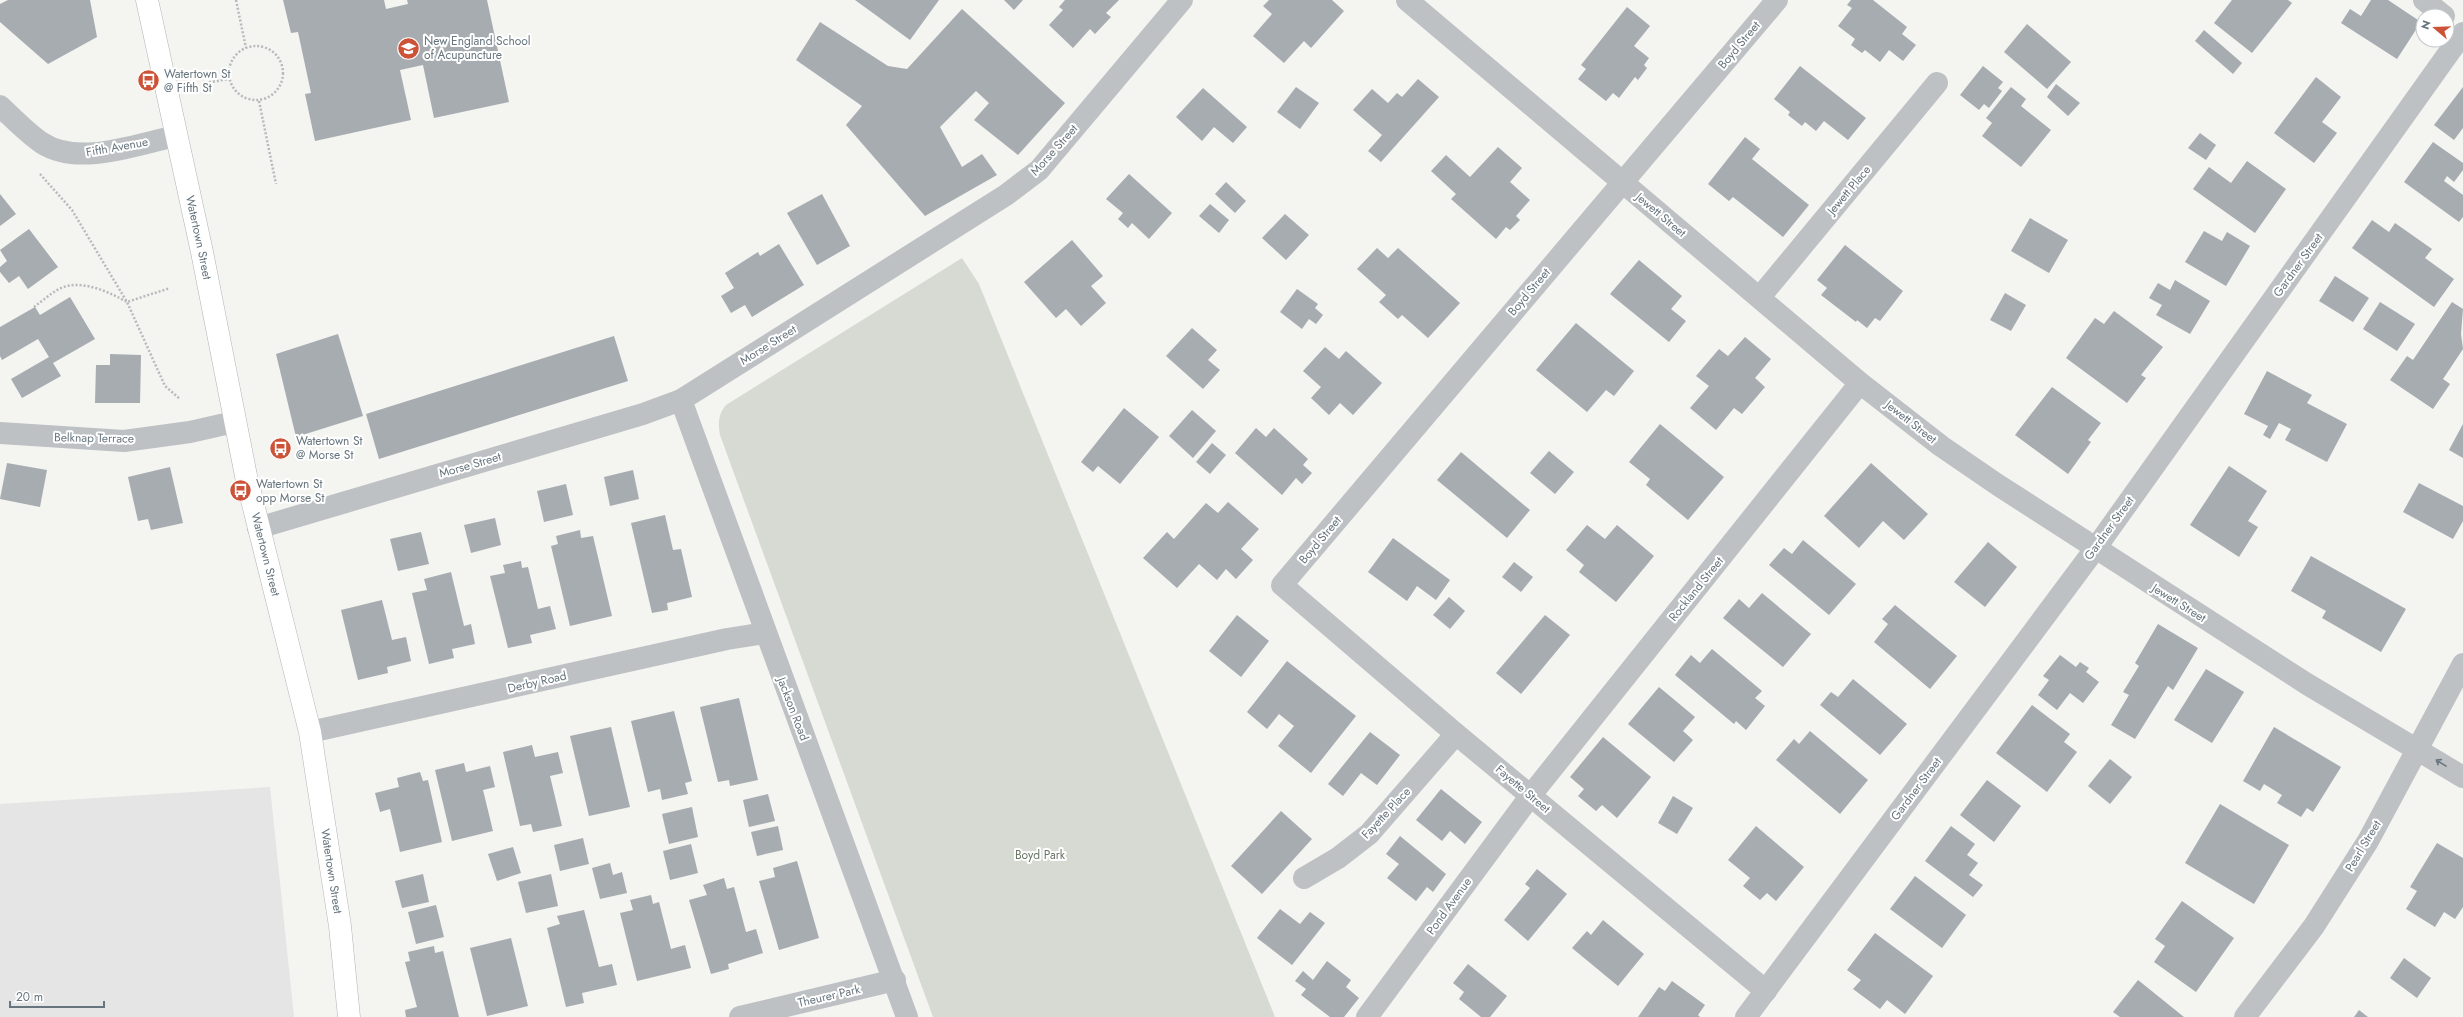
<svg xmlns="http://www.w3.org/2000/svg" width="2463" height="1017" viewBox="0 0 2463 1017" font-family="Jost,sans-serif">
<style>
.built{fill:#e4e5e4}
.green{fill:#d6dad2}
.building{fill:#a6acb0}
.lines{fill:none;stroke-linecap:round;stroke-linejoin:round}
.major-casing{stroke:#b1b5b8;stroke-width:23}
.path{stroke:#b7babc;stroke-width:2.5;stroke-dasharray:2 2;stroke-linecap:butt}
.minor{stroke:#bec1c4;stroke-width:22}
.major{stroke:#fff;stroke-width:22}
.oneway{stroke:#67757e}
.labels{text-anchor:middle;dominant-baseline:central;stroke-width:4;stroke-linejoin:round;paint-order:stroke}
.poi-label{font-size:12px;fill:#67757e;stroke:#fff;text-anchor:start}
.street-label{font-size:12px;fill:#67757e;stroke:#fff}
.park-label{font-size:12px;fill:#697664;stroke:#fff}
</style>
<rect width="100%" height="100%" fill="#f4f4f1"/>
<polygon class="built" points="270,787 294,1017 0,1017 0,804"/>
<path class="green" d="M962,258L979,284L1275,1017H933L720,435C718,423 718,415 726,405Z"/>
<g class="building">
<polygon points="8,0 90,0 97,37 48,64 0,22 0,4"/>
<polygon points="283,0 384,0 386,9 408,4 407,0 487,0 509,102 434,118 423,65 400,70 411,120 315,141 305,94 311,93 298,32 291,33"/>
<polygon points="855,0 939,0 910,40"/>
<polygon points="1004,0 1023,0 1014,10"/>
<polygon points="1065,0 1119,0 1106,13 1111,17 1095,34 1090,29 1073,48 1049,25 1063,10 1059,7"/>
<polygon points="1269,0 1332,0 1344,11 1311,48 1304,41 1284,63 1253,36 1272,14 1263,6"/>
<polygon points="1851,0 1873,0 1907,27 1902,34 1916,45 1903,61 1889,50 1880,62 1865,50 1862,53 1851,45 1855,39 1838,26 1852,8 1847,5"/>
<polygon points="2232,0 2288,0 2292,3 2252,53 2214,23"/>
<polygon points="2371,0 2388,0 2421,22 2397,59 2341,23 2350,9 2361,16"/>
<polygon points="1627,7 1650,26 1634,46 1649,58 1644,65 1647,68 1638,80 1635,77 1619,98 1613,93 1606,101 1578,79 1586,69 1581,65"/>
<polygon points="962,9 1065,103 1018,155 974,120 989,103 976,91 940,127 962,167 982,154 997,175 925,216 846,125 862,106 796,60 820,22 888,66 907,69"/>
<polygon points="2027,24 2071,62 2047,89 2004,52"/>
<polygon points="2204,30 2242,63 2233,74 2195,41"/>
<polygon points="1800,66 1866,118 1848,140 1824,121 1816,131 1805,122 1802,126 1788,115 1790,112 1774,99"/>
<polygon points="1983,66 2003,82 1998,88 2002,91 1989,108 1984,104 1979,110 1960,95"/>
<polygon points="2316,77 2341,97 2322,122 2337,133 2314,163 2274,133"/>
<polygon points="1418,79 1439,97 1381,162 1368,151 1382,135 1353,110 1372,89 1388,103 1397,93 1402,97"/>
<polygon points="2056,84 2080,103 2068,116 2047,97"/>
<polygon points="1296,87 1319,103 1300,129 1277,112"/>
<polygon points="2011,87 2026,99 2021,106 2051,130 2021,167 1982,136 1992,123 1986,118"/>
<polygon points="2463,87 2463,128 2454,140 2434,125"/>
<polygon points="1203,88 1247,127 1233,143 1214,127 1202,141 1176,117"/>
<polygon points="2200,133 2216,145 2206,160 2188,148"/>
<polygon points="1745,137 1760,149 1752,159 1809,205 1783,237 1733,197 1729,201 1708,184"/>
<polygon points="2433,142 2463,163 2463,170 2454,182 2447,176 2444,181 2463,195 2463,217 2459,222 2404,182"/>
<polygon points="1498,147 1522,168 1510,182 1530,200 1516,216 1520,220 1510,230 1506,227 1496,239 1451,199 1456,194 1431,171 1446,155 1470,177"/>
<polygon points="2247,161 2286,189 2255,233 2193,189 2209,167 2231,183"/>
<polygon points="1129,174 1172,213 1149,239 1132,223 1128,228 1118,219 1123,213 1106,199"/>
<polygon points="1226,182 1246,201 1235,213 1215,194"/>
<polygon points="0,194 16,214 0,226"/>
<polygon points="822,194 850,246 817,265 787,213"/>
<polygon points="1210,204 1229,220 1219,233 1199,216"/>
<polygon points="1285,214 1309,235 1286,260 1262,238"/>
<polygon points="2030,218 2068,240 2049,273 2011,251"/>
<polygon points="2372,220 2389,232 2395,223 2432,249 2425,258 2454,279 2434,307 2352,248"/>
<polygon points="29,229 58,267 28,289 19,276 9,283 0,272 0,267 7,261 0,250"/>
<polygon points="2204,231 2222,241 2227,232 2250,246 2226,286 2185,262"/>
<polygon points="1072,240 1103,276 1091,286 1106,303 1081,326 1066,309 1056,318 1024,282"/>
<polygon points="779,244 804,285 752,317 745,305 731,313 721,296 734,288 725,273 758,252 760,256"/>
<polygon points="1845,245 1903,291 1880,321 1875,318 1867,328 1857,320 1856,322 1821,295 1827,288 1817,280"/>
<polygon points="1377,248 1388,258 1398,248 1460,303 1428,338 1402,315 1398,319 1379,302 1386,295 1357,269"/>
<polygon points="1639,260 1682,296 1671,309 1686,321 1669,342 1610,294"/>
<polygon points="2335,276 2369,298 2353,322 2319,301"/>
<polygon points="2175,280 2210,301 2190,334 2156,315 2162,305 2149,298 2158,283 2170,290"/>
<polygon points="1297,289 1318,304 1315,308 1323,315 1316,324 1309,319 1302,329 1280,312"/>
<polygon points="2005,293 2026,305 2011,331 1990,320"/>
<polygon points="70,297 95,339 53,363 61,376 22,398 11,379 49,357 38,339 2,360 0,356 0,327 35,307 40,315"/>
<polygon points="2380,302 2415,324 2397,351 2363,329"/>
<polygon points="2452,302 2463,309 2461,334 2463,349 2443,379 2450,384 2433,409 2390,380 2407,356 2413,360"/>
<polygon points="2114,311 2163,347 2141,375 2146,378 2127,403 2066,358 2095,318 2104,324"/>
<polygon points="1576,323 1634,371 1614,396 1606,390 1587,412 1536,370"/>
<polygon points="1192,328 1217,350 1208,360 1220,370 1203,389 1166,356"/>
<polygon points="338,334 363,416 296,437 276,354"/>
<polygon points="614,336 628,381 379,459 366,414"/>
<polygon points="1745,337 1771,359 1755,378 1765,387 1742,414 1734,408 1716,430 1690,408 1709,386 1696,376 1719,349 1728,356"/>
<polygon points="1325,347 1339,359 1346,351 1382,383 1353,415 1340,403 1329,415 1311,398 1321,387 1303,371"/>
<polygon points="110,354 141,355 140,403 95,403 96,365 110,365"/>
<polygon points="2267,371 2312,395 2307,403 2347,424 2327,462 2285,440 2291,429 2279,423 2270,439 2263,435 2268,426 2244,414"/>
<polygon points="2052,387 2101,423 2088,440 2091,442 2068,474 2015,435"/>
<polygon points="1124,408 1159,437 1120,484 1098,466 1093,472 1081,462"/>
<polygon points="1192,410 1216,431 1193,458 1169,436"/>
<polygon points="1660,424 1724,477 1688,520 1646,485 1650,479 1629,462"/>
<polygon points="2463,424 2463,458 2449,450"/>
<polygon points="1256,428 1266,437 1274,428 1308,459 1303,465 1312,473 1302,484 1296,478 1282,495 1235,453"/>
<polygon points="1212,443 1226,455 1210,474 1196,462"/>
<polygon points="1549,451 1574,472 1555,494 1530,473"/>
<polygon points="1461,452 1530,510 1507,538 1437,480"/>
<polygon points="7,463 47,470 40,507 0,499"/>
<polygon points="1871,463 1928,514 1904,540 1883,521 1859,548 1824,516"/>
<polygon points="2229,466 2267,491 2248,521 2258,527 2239,557 2190,525"/>
<polygon points="170,467 183,523 151,530 148,519 138,521 128,477"/>
<polygon points="633,470 639,499 610,506 604,477"/>
<polygon points="2419,483 2463,506 2463,521 2453,539 2403,512"/>
<polygon points="566,484 573,515 544,522 537,491"/>
<polygon points="1228,502 1259,529 1241,549 1253,560 1236,579 1226,569 1217,580 1199,564 1177,588 1143,558 1167,532 1174,539 1206,503 1218,513"/>
<polygon points="665,515 673,550 681,549 692,597 667,603 668,610 652,613 631,523"/>
<polygon points="495,518 501,545 471,553 464,525"/>
<polygon points="1587,525 1605,539 1617,525 1654,556 1616,602 1579,572 1584,565 1566,550"/>
<polygon points="580,530 581,538 593,536 612,616 570,626 551,546 558,544 556,536"/>
<polygon points="421,532 429,564 398,571 390,539"/>
<polygon points="1393,538 1450,580 1436,600 1417,586 1407,601 1368,572"/>
<polygon points="1803,540 1856,584 1829,615 1769,565 1784,548 1792,554"/>
<polygon points="1988,542 2017,567 1985,607 1954,582"/>
<polygon points="2311,556 2406,609 2381,652 2322,618 2326,611 2291,591"/>
<polygon points="521,561 522,568 528,567 538,609 550,606 556,629 530,635 532,643 508,648 490,576 505,573 503,565"/>
<polygon points="1514,562 1533,577 1521,592 1502,577"/>
<polygon points="451,572 464,626 471,624 475,644 452,649 454,658 429,664 412,593 427,590 424,579"/>
<polygon points="1762,593 1811,634 1783,667 1723,618 1739,599 1749,608"/>
<polygon points="1449,597 1465,611 1450,629 1433,615"/>
<polygon points="382,600 392,640 406,637 411,661 387,667 388,673 358,680 341,610"/>
<polygon points="1895,605 1957,656 1930,689 1874,642 1888,624 1882,619"/>
<polygon points="1237,615 1269,641 1241,677 1209,651"/>
<polygon points="1545,615 1570,635 1521,694 1496,673"/>
<polygon points="2158,624 2198,648 2173,690 2168,686 2135,739 2111,725 2129,695 2123,692 2139,666 2135,663"/>
<polygon points="1712,649 1762,691 1755,698 1765,706 1746,730 1736,721 1734,724 1675,675 1691,655 1700,663"/>
<polygon points="2060,655 2076,667 2080,662 2089,668 2086,672 2099,682 2083,703 2070,693 2057,710 2038,695 2049,680 2043,676"/>
<polygon points="1287,661 1356,716 1311,773 1278,746 1294,726 1279,714 1267,729 1247,712"/>
<polygon points="2206,669 2244,692 2212,743 2174,720"/>
<polygon points="1853,679 1907,724 1880,755 1820,705 1831,692 1838,697"/>
<polygon points="1659,687 1695,717 1683,731 1693,740 1674,762 1628,724"/>
<polygon points="739,698 758,780 730,786 729,780 718,782 700,707"/>
<polygon points="2032,705 2070,734 2064,742 2077,752 2047,792 1996,753"/>
<polygon points="674,711 692,781 685,783 688,794 662,800 660,789 648,792 631,721"/>
<polygon points="611,727 630,807 589,816 570,736"/>
<polygon points="2274,727 2341,767 2313,812 2307,808 2301,817 2277,803 2282,795 2264,784 2260,791 2243,781"/>
<polygon points="1810,731 1868,780 1840,814 1776,760 1794,739 1799,744"/>
<polygon points="1370,732 1400,755 1377,785 1361,773 1343,796 1328,784"/>
<polygon points="1603,737 1651,777 1617,818 1602,805 1596,811 1578,796 1584,789 1570,777"/>
<polygon points="532,745 535,757 558,752 563,773 550,776 562,826 533,832 531,824 520,826 503,752"/>
<polygon points="2110,759 2132,777 2110,804 2088,786"/>
<polygon points="464,763 466,772 490,766 495,787 483,790 493,831 452,841 435,770"/>
<polygon points="420,772 423,781 428,780 442,842 400,852 390,809 380,812 375,793 399,787 397,778"/>
<polygon points="1987,780 2021,806 1994,842 1960,815"/>
<polygon points="1441,789 1482,822 1465,844 1450,831 1442,841 1416,820"/>
<polygon points="768,794 775,821 749,827 743,800"/>
<polygon points="1673,796 1693,808 1677,834 1658,823"/>
<polygon points="2220,804 2289,845 2254,904 2185,863"/>
<polygon points="692,807 698,837 669,844 662,814"/>
<polygon points="1281,811 1312,839 1262,894 1231,866"/>
<polygon points="778,826 783,850 757,856 751,832"/>
<polygon points="1756,826 1804,867 1776,901 1767,893 1760,900 1743,886 1750,878 1728,860"/>
<polygon points="1951,826 1975,844 1967,855 1978,863 1969,875 1983,885 1973,897 1925,861"/>
<polygon points="1400,836 1446,874 1433,892 1427,887 1416,901 1387,878 1399,864 1386,854"/>
<polygon points="583,838 589,864 560,871 554,845"/>
<polygon points="2437,843 2463,858 2463,907 2455,919 2444,912 2435,927 2406,909 2417,891 2410,887"/>
<polygon points="691,844 698,873 670,880 663,851"/>
<polygon points="513,847 521,873 497,881 488,854"/>
<polygon points="797,861 819,938 779,950 759,881 775,877 773,868"/>
<polygon points="610,863 613,875 622,872 627,893 600,899 592,868"/>
<polygon points="1537,869 1567,894 1528,941 1504,920 1530,888 1525,884"/>
<polygon points="423,874 429,902 402,908 395,881"/>
<polygon points="551,874 558,906 526,913 518,882"/>
<polygon points="1915,876 1966,915 1942,948 1890,909"/>
<polygon points="724,878 727,889 734,887 746,932 756,929 763,953 728,964 729,969 711,974 689,900 707,895 703,885"/>
<polygon points="651,895 653,904 659,902 671,949 685,945 691,968 637,981 620,913 633,910 630,900"/>
<polygon points="2182,901 2234,938 2196,992 2154,962 2165,946 2155,939"/>
<polygon points="436,905 444,937 416,944 408,912"/>
<polygon points="1280,909 1300,924 1310,912 1325,923 1292,965 1257,938"/>
<polygon points="584,910 599,967 612,964 617,985 582,993 584,1003 566,1007 547,928 560,924 557,916"/>
<polygon points="1603,920 1644,954 1618,986 1572,948 1587,931 1591,935"/>
<polygon points="1875,933 1933,976 1905,1014 1887,1000 1880,1009 1853,989 1861,980 1847,970"/>
<polygon points="511,938 528,1006 487,1016 470,948"/>
<polygon points="434,946 435,953 443,951 459,1017 406,1017 405,1010 417,1007 405,962 410,961 408,952"/>
<polygon points="2404,958 2431,978 2417,998 2390,978"/>
<polygon points="1327,961 1351,980 1346,987 1359,998 1344,1017 1330,1017 1301,995 1306,989 1295,981 1303,971 1313,980"/>
<polygon points="1468,964 1507,996 1490,1017 1481,1017 1459,999 1464,992 1453,983"/>
<polygon points="2138,980 2184,1017 2120,1017 2113,1012"/>
<polygon points="1672,981 1705,1005 1698,1015 1700,1017 1638,1017 1659,987 1665,991"/>
<polygon points="2359,1010 2368,1017 2354,1017"/>
</g>
<g class="lines">
<defs>
<g id="major">
<path id="s1" d="M147,0L202,252L246,476L310,732L340,926L349,1017"/>
</g>
</defs>
<use href="#major" class="major-casing"/>
<g class="path">
<polyline points="236,0 246,48"/>
<circle cx="256" cy="73" r="27"/>
<polyline points="205,83 229,79"/>
<polyline points="259,101 276,184"/>
<polyline points="40,174 72,210 127,302 165,386 180,399"/>
<path d="M34,307C42,301 50,294 59,289C80,278 109,292 127,302L170,288"/>
</g>
<g class="minor">
<polyline points="1407,0 1860,383 1941,446 1998,485 2307,684 2463,777"/>
<polyline points="2424,0 2444,16"/>
<path d="M0,106C13,118 27,133 42,143C79,167 136,144 177,136"/>
<polyline points="1760,297 1937,83"/>
<polyline points="681,400 907,1017"/>
<polyline points="0,433 124,441 190,432 234,422"/>
<polyline points="258,528 643,414 681,400 1006,195 1039,170 1182,0"/>
<polyline points="310,732 727,639 765,633"/>
<polyline points="1304,878 1338,858 1369,834 1456,734"/>
<polyline points="1766,991 1456,734 1282,585 1777,0"/>
<polyline points="740,1017 895,980"/>
<polyline points="1367,1017 1531,795 1860,383"/>
<polyline points="1746,1017 2095,549 2463,33"/>
<polyline points="2245,1017 2314,926 2368,841 2463,664"/>
</g>
<use href="#major" class="major"/>
</g>
<defs><path id="oneway-shaft" d="M-6 0H5M1.5-3L5.5 0L1.5 3" fill="none" stroke-width="1.6" stroke-linecap="round" stroke-linejoin="round"/></defs>
<use class="oneway" href="#oneway-shaft" transform="translate(2441 763) rotate(-148)"/>
<defs>
<symbol id="school-disc" viewBox="-11 -11 22 22"><circle r="9.5" fill="#cc5338" stroke="#fff"/><path d="M0-5L7-2L0 1L-7-2ZM-4 1L0 2.5L4 1V4Q0 6-4 4Z" fill="#fff"/></symbol>
<symbol id="bus-disc" viewBox="-11 -11 22 22"><circle r="9.5" fill="#cc5338" stroke="#fff"/><path d="M-5-6H5V4H4V6H2V4H-2V6H-4V4H-5ZM-3.5-4V0h7V-4ZM-3.5 1.2v1.5H-2V1.2ZM2 1.2v1.5H3.5V1.2Z" fill="#fff"/></symbol>
</defs>
<g fill-rule="evenodd">
<use href="#school-disc" x="396" y="36" width="25" height="25"/>
<use href="#bus-disc" x="136" y="68" width="25" height="25"/>
<use href="#bus-disc" x="268" y="436" width="25" height="25"/>
<use href="#bus-disc" x="228" y="478" width="25" height="25"/>
</g>
<g class="labels">
<g class="poi-label">
<text x="424" y="41">New England School<tspan x="424" dy="14">of Acupuncture</tspan></text>
<text x="164" y="74">Watertown St<tspan x="164" dy="14">@ Fifth St</tspan></text>
<text x="296" y="441">Watertown St<tspan x="296" dy="14">@ Morse St</tspan></text>
<text x="256" y="484">Watertown St<tspan x="256" dy="14">opp Morse St</tspan></text>
</g>
<g class="street-label">
<text transform="translate(1739 45) rotate(-50)">Boyd Street</text>
<text transform="translate(117 147) rotate(-10)">Fifth Avenue</text>
<text transform="translate(1054 150) rotate(-48)">Morse Street</text>
<text transform="translate(1849 190) rotate(-50)">Jewett Place</text>
<text transform="translate(1661 215) rotate(40)">Jewett Street</text>
<text stroke="none"><textPath href="#s1" startOffset="243">Watertown Street</textPath></text>
<text transform="translate(2298 265) rotate(-54)">Gardner Street</text>
<text transform="translate(1529 292) rotate(-50)">Boyd Street</text>
<text transform="translate(768 345) rotate(-32)">Morse Street</text>
<text transform="translate(1911 422) rotate(38)">Jewett Street</text>
<text transform="translate(94 438) rotate(1)">Belknap Terrace</text>
<text transform="translate(470 465) rotate(-16)">Morse Street</text>
<text transform="translate(2109 528) rotate(-54)">Gardner Street</text>
<text transform="translate(1320 540) rotate(-50)">Boyd Street</text>
<text stroke="none"><textPath href="#s1" startOffset="567">Watertown Street</textPath></text>
<text transform="translate(1696 589) rotate(-51)">Rockland Street</text>
<text transform="translate(2179 603) rotate(32)">Jewett Street</text>
<text transform="translate(537 682) rotate(-13)">Derby Road</text>
<text transform="translate(793 709) rotate(69)">Jackson Road</text>
<text transform="translate(1523 789) rotate(40)">Fayette Street</text>
<text transform="translate(1916 789) rotate(-53)">Gardner Street</text>
<text transform="translate(1386 813) rotate(-47)">Fayette Place</text>
<text transform="translate(2363 846) rotate(-59)">Pearl Street</text>
<text stroke="none"><textPath href="#s1" startOffset="891">Watertown Street</textPath></text>
<text transform="translate(1449 906) rotate(-54)">Pond Avenue</text>
<text transform="translate(829 996) rotate(-13)">Theurer Park</text>
</g>
<g class="park-label">
<text x="1040" y="855">Boyd Park</text>
</g>
</g>
<g transform="translate(2435 28) rotate(289)"><circle r="19" fill="#ffffff" stroke="#c2c8cb"/>
<path d="M0-3L7 15L0 10L-7 15Z" fill="#cc5338"/>
<text y="-6" font-size="11" font-weight="bold" text-anchor="middle" fill="#67757e">N</text>
</g>
<path d="M10 1001v6h94v-6" fill="none" stroke="#67757e" stroke-width="2"/>
<text x="16" y="1001" font-size="12" fill="#67757e" stroke="#ffffff" stroke-width="3" paint-order="stroke">20 m</text>
</svg>
